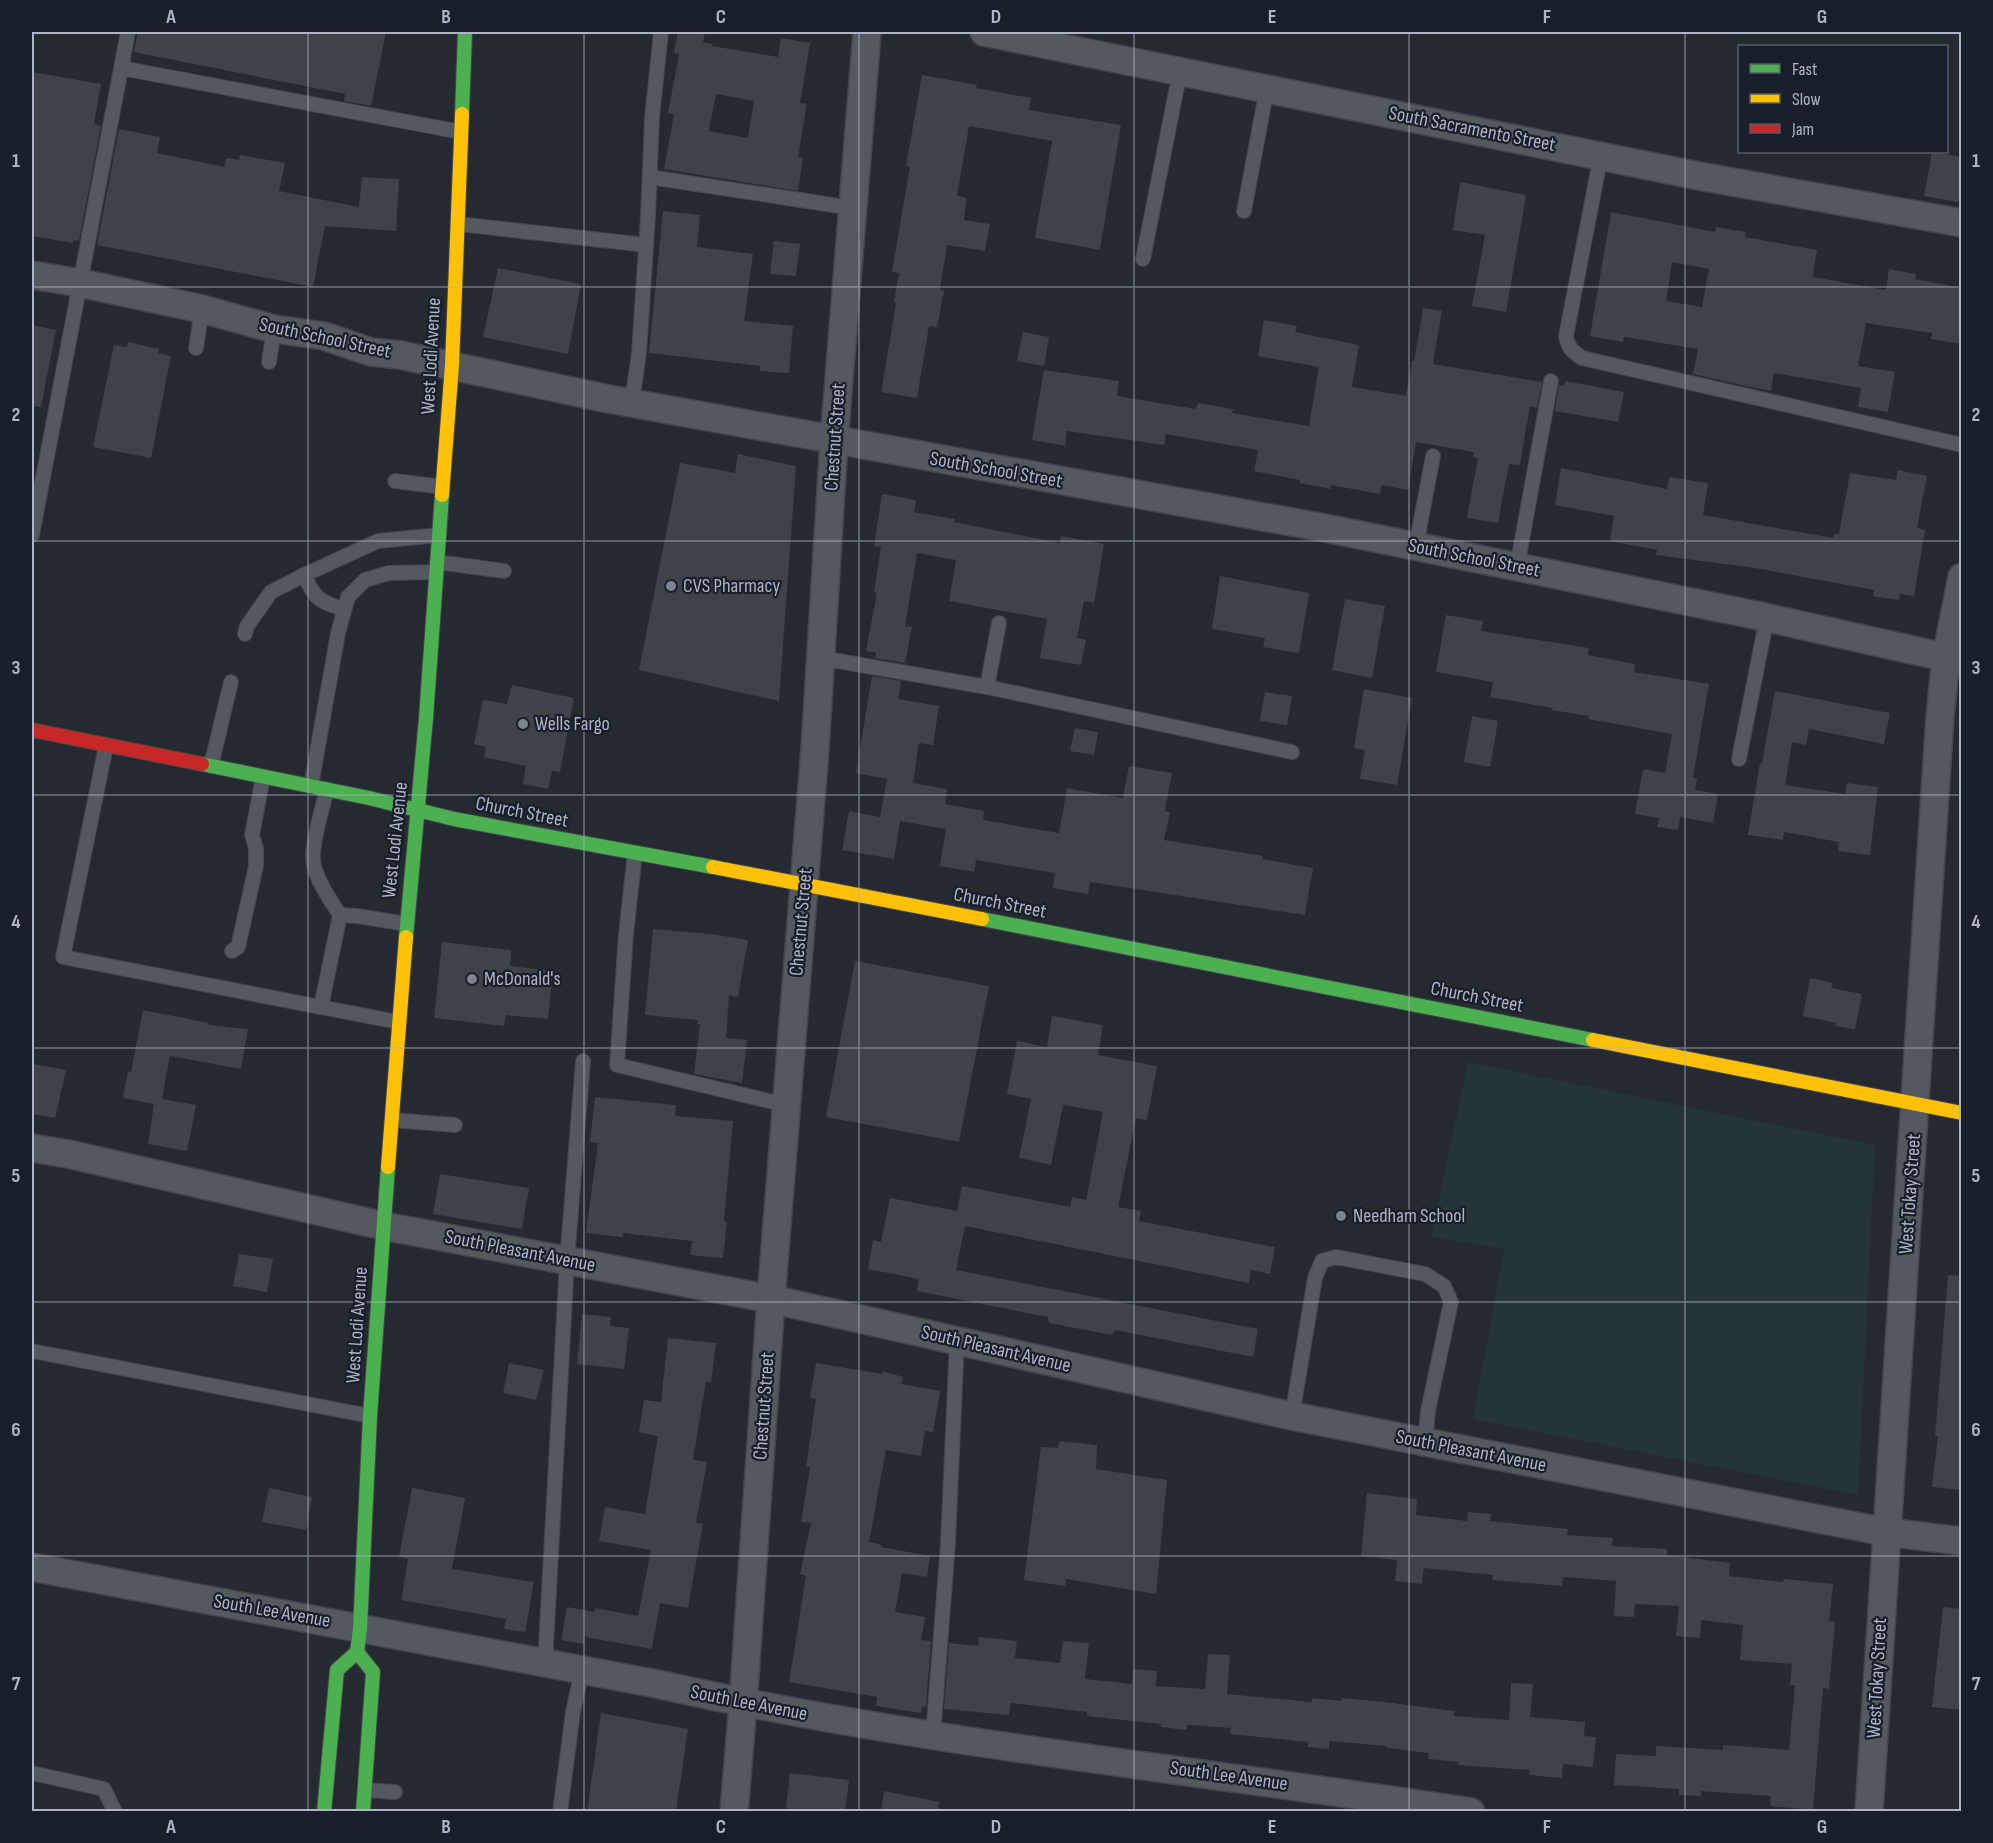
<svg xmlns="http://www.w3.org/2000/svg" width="1993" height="1843" viewBox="0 0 1993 1843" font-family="'Sofia Sans Condensed',sans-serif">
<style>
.green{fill:#253437}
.building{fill:#3f4249;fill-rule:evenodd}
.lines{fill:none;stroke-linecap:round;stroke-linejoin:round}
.lane-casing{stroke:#42454b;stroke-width:16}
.street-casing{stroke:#42454b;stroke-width:30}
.fast-casing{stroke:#42454b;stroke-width:16}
.slow-casing{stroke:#42454b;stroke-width:16}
.jam-casing{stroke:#42454b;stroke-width:16}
.lane{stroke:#54585f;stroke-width:14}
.street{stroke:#54585f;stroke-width:27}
.fast{stroke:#4caf50;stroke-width:14}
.slow{stroke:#ffc107;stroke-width:14}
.jam{stroke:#c62828;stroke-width:14}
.grid{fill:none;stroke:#adb4c3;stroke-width:1.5;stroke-opacity:0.55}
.poi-dot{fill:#7d8390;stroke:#191f2a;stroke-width:2}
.labels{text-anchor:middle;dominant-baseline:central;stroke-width:4.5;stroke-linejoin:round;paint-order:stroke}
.street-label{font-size:20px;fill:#adb4c3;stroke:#191f2a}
.poi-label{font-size:20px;fill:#adb4c3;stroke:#191f2a;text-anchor:start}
.neatline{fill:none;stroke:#adb4c3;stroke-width:2}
.grid-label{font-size:20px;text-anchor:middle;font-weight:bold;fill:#adb4c3}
</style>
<rect width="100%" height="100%" fill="#252930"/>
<polygon class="green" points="1468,1062 1875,1145 1858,1495 1473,1419 1504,1249 1431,1237"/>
<g class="building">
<polygon points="138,32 386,32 371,106 344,101 345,94 134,52"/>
<path d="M678,32H705L703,42L712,44V46L778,57L781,38L810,43L800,103L807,104L798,157L803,158L798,191L664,169L674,114L668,113L679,54L674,53ZM716,94L754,101L748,138L709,131Z"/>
<polygon points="32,72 101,84 94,124 101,126 79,241 73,240 73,243 32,236"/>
<polygon points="922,75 977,85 976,88 1031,98 1029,110 1121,125 1100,250 1035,238 1052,141 969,126 957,196 967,198 964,220 990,224 985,251 947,245 940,290 944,291 937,327 929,326 917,398 881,392 896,303 894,302 899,273 892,272 910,167 906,166"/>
<polygon points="119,129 160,137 157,153 225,167 226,158 239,160 240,155 285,163 279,191 359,207 362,177 399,179 396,231 325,226 313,287 97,245"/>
<polygon points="1932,152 1962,157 1962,203 1924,196"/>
<polygon points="1460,182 1526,195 1506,312 1472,306 1485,235 1453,230"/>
<polygon points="663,211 700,215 697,247 753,254 744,321 793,326 789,373 760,371 760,366 649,353"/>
<path d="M1611,212L1715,232L1716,227L1746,232L1745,237L1817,250L1813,277L1886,290L1889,269L1916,274L1915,279L1962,288V344L1931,339L1932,333L1866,323L1858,366L1895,372L1888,412L1858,407L1861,388L1774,373L1771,391L1755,388L1693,374L1698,349L1624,337L1623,342L1590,336ZM1672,262L1709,269L1702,307L1666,301Z"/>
<polygon points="774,241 800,244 796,276 770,274"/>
<polygon points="498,268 581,284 568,354 483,337"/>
<polygon points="1423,308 1442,311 1433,364 1542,382 1537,408 1530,406 1520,465 1509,464 1498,523 1467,518 1478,458 1473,457 1474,452 1416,442 1408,490 1381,485 1380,494 1331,485 1331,489 1300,483 1300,480 1254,471 1258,450 1166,434 1164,445 1067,431 1065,446 1032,440 1044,370 1119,381 1117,396 1196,409 1198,403 1233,409 1232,413 1309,426 1319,367 1258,356 1264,320 1297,326 1295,332 1359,345 1352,387 1406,396 1412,361 1414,361"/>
<polygon points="32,325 56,330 41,407 32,406"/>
<polygon points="1023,332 1049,337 1044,366 1017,361"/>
<polygon points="128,342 159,349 158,353 171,356 151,458 93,447 114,345 127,347"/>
<polygon points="1565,381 1624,392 1618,422 1555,411 1559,385 1564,386"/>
<polygon points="738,454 796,466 779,701 639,670 680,463 735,473"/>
<polygon points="1561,468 1667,489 1669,477 1708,483 1703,515 1833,538 1834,534 1839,534 1850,473 1896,480 1898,470 1927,476 1917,528 1925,530 1914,596 1900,594 1899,600 1873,596 1874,590 1755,568 1656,555 1657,550 1610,541 1614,516 1555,505"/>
<polygon points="882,494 916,500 914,512 955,519 954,522 1060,543 1061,536 1104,544 1094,603 1084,601 1077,638 1086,640 1081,665 1040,658 1047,619 949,601 956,560 917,553 905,626 912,627 905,663 875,658 876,653 866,651 877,593 874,592 881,547 874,546"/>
<polygon points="1220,576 1309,593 1299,653 1263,647 1265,638 1212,629"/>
<polygon points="1345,599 1385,606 1372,678 1332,670"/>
<polygon points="1446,615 1483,621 1481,631 1589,648 1588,655 1635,664 1634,672 1709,684 1693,778 1697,778 1695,790 1718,794 1713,823 1680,817 1678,830 1657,827 1659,818 1635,814 1643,769 1665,773 1672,734 1588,719 1589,716 1552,710 1553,708 1490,697 1493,682 1436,672"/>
<polygon points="872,676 901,681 898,699 939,706 933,745 919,743 913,783 947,789 945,804 984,811 983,820 1059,833 1067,788 1123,798 1129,766 1172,773 1165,811 1170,812 1164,840 1263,856 1262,859 1313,868 1305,915 1090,882 1088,894 1053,888 1055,873 976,860 974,872 940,866 946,829 900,821 894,859 842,850 849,811 880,817 887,779 856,773"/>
<polygon points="512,685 574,698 560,772 552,771 548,789 523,784 526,766 484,757 486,747 474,744 483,700 507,704"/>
<polygon points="1364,689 1412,698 1397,785 1360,779 1365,750 1354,748"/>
<polygon points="1775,691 1890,713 1884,744 1809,729 1806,745 1792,742 1785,785 1845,794 1847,783 1878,787 1870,855 1838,851 1839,842 1784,832 1783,840 1748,835 1760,763 1762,764"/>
<polygon points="1265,692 1292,696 1287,725 1260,721"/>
<polygon points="1472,716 1498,721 1490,767 1464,762"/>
<polygon points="1075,728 1098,732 1094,755 1070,751"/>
<polygon points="653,929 711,934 748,940 738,997 729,995 726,1038 747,1040 742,1083 694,1074 700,1024 697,1024 698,1020 645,1015"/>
<polygon points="442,942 511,950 510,966 553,971 548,1019 506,1015 504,1026 434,1018"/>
<polygon points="855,961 989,986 959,1142 826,1117"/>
<polygon points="1810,978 1833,983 1831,988 1862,994 1855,1029 1835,1026 1836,1023 1803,1016"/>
<polygon points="143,1010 209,1023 209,1025 248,1029 241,1069 170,1056 162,1099 196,1105 187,1151 148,1144 154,1104 123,1098 128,1071 131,1072"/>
<polygon points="1052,1016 1103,1025 1098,1055 1157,1066 1147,1120 1136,1118 1118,1207 1141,1211 1139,1221 1275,1247 1270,1274 1251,1270 1249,1283 965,1226 956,1270 1258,1329 1253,1357 1115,1330 1112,1335 1049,1323 1048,1317 917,1291 919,1279 868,1269 873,1240 881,1242 890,1198 957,1211 962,1186 1070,1207 1072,1197 1086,1200 1103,1112 1063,1105 1051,1165 1019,1158 1031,1099 1007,1094 1017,1041 1047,1047"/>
<polygon points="34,1064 66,1070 55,1118 32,1114 32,1079"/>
<polygon points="595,1097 676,1105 675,1116 733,1121 724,1221 727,1222 723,1258 690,1255 692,1241 623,1233 623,1237 586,1233 598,1143 590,1142"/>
<polygon points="440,1174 529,1188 522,1229 433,1214"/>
<polygon points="239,1254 273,1259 267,1292 233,1286"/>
<polygon points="1948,1275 1962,1276 1962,1490 1932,1487 1938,1436 1935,1436"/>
<polygon points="582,1314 611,1317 610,1326 629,1328 624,1369 577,1364"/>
<polygon points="668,1338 716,1343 711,1383 706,1382 693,1460 707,1462 696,1523 703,1524 688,1608 660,1603 652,1649 585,1637 584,1644 561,1640 567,1607 595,1612 595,1608 638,1616 651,1550 599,1541 605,1507 645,1514 658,1436 639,1432 644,1400 661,1402"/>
<polygon points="509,1363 544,1370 536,1400 503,1393"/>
<polygon points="816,1363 882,1374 882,1371 903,1377 901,1384 940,1391 933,1432 925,1431 921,1456 886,1450 869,1542 882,1545 881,1547 930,1556 927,1577 902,1573 895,1612 925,1617 921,1640 931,1641 926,1707 922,1706 921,1713 876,1706 877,1697 789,1682 806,1576 800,1574 811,1523 801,1522 810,1467 806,1467 816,1399 810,1398"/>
<polygon points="1059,1441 1097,1445 1096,1469 1167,1480 1156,1594 1066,1579 1065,1586 1024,1580 1041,1447 1058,1448"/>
<polygon points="269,1488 312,1497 306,1530 262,1522"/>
<polygon points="412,1488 465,1498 452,1569 534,1582 525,1632 504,1629 506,1619 401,1600 408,1559 399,1557"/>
<polygon points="1367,1493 1417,1499 1416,1515 1467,1521 1468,1512 1491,1514 1490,1521 1568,1529 1567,1535 1613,1538 1612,1546 1667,1549 1667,1555 1730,1563 1729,1576 1783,1582 1784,1579 1833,1584 1829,1621 1835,1622 1829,1689 1823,1688 1813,1810 1770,1806 1771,1796 1701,1791 1701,1796 1679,1795 1679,1789 1614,1785 1616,1754 1656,1756 1656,1746 1723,1750 1723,1745 1789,1750 1795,1685 1790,1685 1792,1664 1740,1660 1743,1625 1701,1620 1700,1638 1676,1636 1679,1606 1635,1604 1634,1617 1614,1616 1616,1581 1563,1577 1562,1586 1492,1580 1493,1575 1424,1568 1422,1584 1395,1581 1397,1560 1361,1556"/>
<polygon points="1943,1607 1962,1609 1962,1710 1932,1707"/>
<polygon points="979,1637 1017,1641 1015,1658 1060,1663 1063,1641 1089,1643 1085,1679 1132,1684 1133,1669 1157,1671 1156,1686 1205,1689 1208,1654 1230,1655 1227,1694 1312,1702 1312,1698 1341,1701 1342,1698 1385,1702 1454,1711 1454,1716 1509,1720 1511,1683 1533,1684 1530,1717 1585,1722 1584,1736 1596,1737 1593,1767 1563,1764 1562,1778 1529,1775 1530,1770 1458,1765 1459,1762 1428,1759 1429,1753 1387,1748 1387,1746 1329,1741 1329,1749 1308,1747 1308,1742 1230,1734 1231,1728 1188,1725 1186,1730 1161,1727 1161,1724 1087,1716 1087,1712 1011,1703 1009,1715 944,1709 949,1643 978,1646"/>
<polygon points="601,1713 688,1729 676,1812 587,1812"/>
<polygon points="790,1773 849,1780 845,1812 816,1812 786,1808"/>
<polygon points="884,1791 939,1802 938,1812 881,1812"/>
</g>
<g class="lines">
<defs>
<g id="lane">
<polyline points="121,68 461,132"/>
<path d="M1601,155L1566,336C1568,348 1573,352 1582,358L1962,445"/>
<polyline points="650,177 852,208"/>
<polyline points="1244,211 1267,88"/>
<polyline points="458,224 646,245"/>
<polyline points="1143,259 1180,71"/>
<polyline points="196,348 202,309"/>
<polyline points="269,362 274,329"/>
<polyline points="632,402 639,353 648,216 652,118 661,32"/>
<polyline points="395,481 443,487"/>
<polyline points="32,535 128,32"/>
<polyline points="1416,546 1433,456"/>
<polyline points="437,562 504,571"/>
<polyline points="1517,567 1551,381"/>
<path d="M304,575C315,599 319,602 344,609"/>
<polyline points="245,634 247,626 271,592 304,575 378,541 439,535"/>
<polyline points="821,658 987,687 1292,752"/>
<polyline points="987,687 999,623"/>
<polyline points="106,746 63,957 398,1022"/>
<polyline points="1739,759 1767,617"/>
<polyline points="211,766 231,682"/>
<polyline points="311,786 338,633 348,597 365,580 389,573 436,572"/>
<path d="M327,789C322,810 314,834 313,855C312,875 330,899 340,915L357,916L407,924"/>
<polyline points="635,853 626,934 617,1065 786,1105"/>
<polyline points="232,951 238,947 256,866 256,848 252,835 263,777"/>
<polyline points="321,1007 340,915"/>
<polyline points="392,1120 455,1125"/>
<polyline points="32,1351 370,1416"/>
<polyline points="1292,1416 1315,1278 1322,1261 1336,1257 1425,1274 1444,1286 1451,1302 1428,1411 1425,1442"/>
<polyline points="545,1664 567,1261 583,1061"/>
<polyline points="933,1736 948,1543 957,1341"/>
<polyline points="32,1773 104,1789 115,1812"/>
<polyline points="365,1790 395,1792"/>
<polyline points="560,1812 573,1712 582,1670"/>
</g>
<g id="street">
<polyline points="984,32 1699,176 1962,223"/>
<polyline points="32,275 80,283 202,309 274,329 324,336 371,352 400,355 609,399 1325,528 1755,615 1962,661"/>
<polyline points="32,1148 68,1154 384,1226 771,1299 1292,1416 1886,1532 1962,1541"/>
<path d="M32,1567L657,1684C925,1744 1200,1770 1471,1812"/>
<polyline points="734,1812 743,1704 771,1299 815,749 834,441 867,32"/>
<path d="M1869,1812C1890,1447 1918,1082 1940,717L1946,658L1962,577"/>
</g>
<g id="fast">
<polyline points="462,114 465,32"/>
<polyline points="202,764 369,798 454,819 713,867"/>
<polyline points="982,919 1593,1040"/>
<polyline points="406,937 426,718 442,495"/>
<polyline points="357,1652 373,1672 363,1812"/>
<polyline points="324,1812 337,1670 357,1652 360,1629 370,1416 388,1167"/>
</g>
<g id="slow">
<polyline points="442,495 452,365 462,114"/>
<polyline points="713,867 982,919"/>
<polyline points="1593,1040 1962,1113"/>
<polyline points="388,1167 406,937"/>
</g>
<polyline id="jam" points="32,730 202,764"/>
</defs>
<use href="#lane" class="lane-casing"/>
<use href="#street" class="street-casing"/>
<use href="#fast" class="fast-casing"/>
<use href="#slow" class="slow-casing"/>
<use href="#jam" class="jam-casing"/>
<use href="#lane" class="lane"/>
<use href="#street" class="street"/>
<use href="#fast" class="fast"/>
<use href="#slow" class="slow"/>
<use href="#jam" class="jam"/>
</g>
<path class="grid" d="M308,32V1812M584,32V1812M859,32V1812M1134,32V1812M1409,32V1812M1685,32V1812M32,287H1962M32,541H1962M32,795H1962M32,1048H1962M32,1302H1962M32,1556H1962"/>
<g class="poi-dot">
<circle cx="671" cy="586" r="6"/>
<circle cx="523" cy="724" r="6"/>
<circle cx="472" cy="979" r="6"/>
<circle cx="1341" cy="1216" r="6"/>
</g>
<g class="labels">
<g class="street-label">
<text transform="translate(1472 129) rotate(11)">South Sacramento Street</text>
<text transform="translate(325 338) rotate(12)">South School Street</text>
<text transform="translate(431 356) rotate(-87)">West Lodi Avenue</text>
<text transform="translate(835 437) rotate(-86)">Chestnut Street</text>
<text transform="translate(996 470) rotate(10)">South School Street</text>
<text transform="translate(1474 558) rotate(11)">South School Street</text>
<text transform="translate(522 812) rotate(11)">Church Street</text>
<text transform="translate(395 840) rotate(-84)">West Lodi Avenue</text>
<text transform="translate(1000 903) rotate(11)">Church Street</text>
<text transform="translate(801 922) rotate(-85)">Chestnut Street</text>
<text transform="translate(1477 997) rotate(11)">Church Street</text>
<text transform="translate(1910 1194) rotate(-86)">West Tokay Street</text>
<text transform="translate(520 1251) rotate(11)">South Pleasant Avenue</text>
<text transform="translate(357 1325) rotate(-86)">West Lodi Avenue</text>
<text transform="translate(996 1349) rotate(13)">South Pleasant Avenue</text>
<text transform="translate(764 1406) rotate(-86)">Chestnut Street</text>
<text transform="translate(1471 1451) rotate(11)">South Pleasant Avenue</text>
<text transform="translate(272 1611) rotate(10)">South Lee Avenue</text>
<text transform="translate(1877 1678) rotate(-87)">West Tokay Street</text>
<text transform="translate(749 1703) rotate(11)">South Lee Avenue</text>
<text transform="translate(1229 1776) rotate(8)">South Lee Avenue</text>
</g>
<g class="poi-label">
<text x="683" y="586">CVS Pharmacy</text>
<text x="535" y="724">Wells Fargo</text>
<text x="484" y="979">McDonald's</text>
<text x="1353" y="1216">Needham School</text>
</g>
</g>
<rect width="1993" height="1843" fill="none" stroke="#191f2a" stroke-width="66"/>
<rect x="1738" y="45" width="210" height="108" fill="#191f2a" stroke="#545b67" stroke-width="1.5"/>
<rect x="1750" y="64" width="30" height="9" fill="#4caf50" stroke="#545b67" stroke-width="1.5"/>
<text x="1792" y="75" font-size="18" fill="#adb4c3">Fast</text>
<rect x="1750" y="94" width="30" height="9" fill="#ffc107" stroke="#545b67" stroke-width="1.5"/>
<text x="1792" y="105" font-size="18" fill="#adb4c3">Slow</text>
<rect x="1750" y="124" width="30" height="9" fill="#c62828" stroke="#545b67" stroke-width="1.5"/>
<text x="1792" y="135" font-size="18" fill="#adb4c3">Jam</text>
<rect x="33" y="33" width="1927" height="1777" class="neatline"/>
<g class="grid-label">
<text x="171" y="23">A</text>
<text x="446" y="23">B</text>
<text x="721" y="23">C</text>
<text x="996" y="23">D</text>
<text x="1272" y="23">E</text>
<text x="1547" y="23">F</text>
<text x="1822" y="23">G</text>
<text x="16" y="167">1</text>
<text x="1976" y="167">1</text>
<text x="16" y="421">2</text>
<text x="1976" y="421">2</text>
<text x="16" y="674">3</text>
<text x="1976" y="674">3</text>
<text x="16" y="928">4</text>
<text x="1976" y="928">4</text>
<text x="16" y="1182">5</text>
<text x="1976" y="1182">5</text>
<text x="16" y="1436">6</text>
<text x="1976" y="1436">6</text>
<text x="16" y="1690">7</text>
<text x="1976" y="1690">7</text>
<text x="171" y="1833">A</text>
<text x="446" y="1833">B</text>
<text x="721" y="1833">C</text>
<text x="996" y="1833">D</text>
<text x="1272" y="1833">E</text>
<text x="1547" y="1833">F</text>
<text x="1822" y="1833">G</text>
</g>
</svg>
